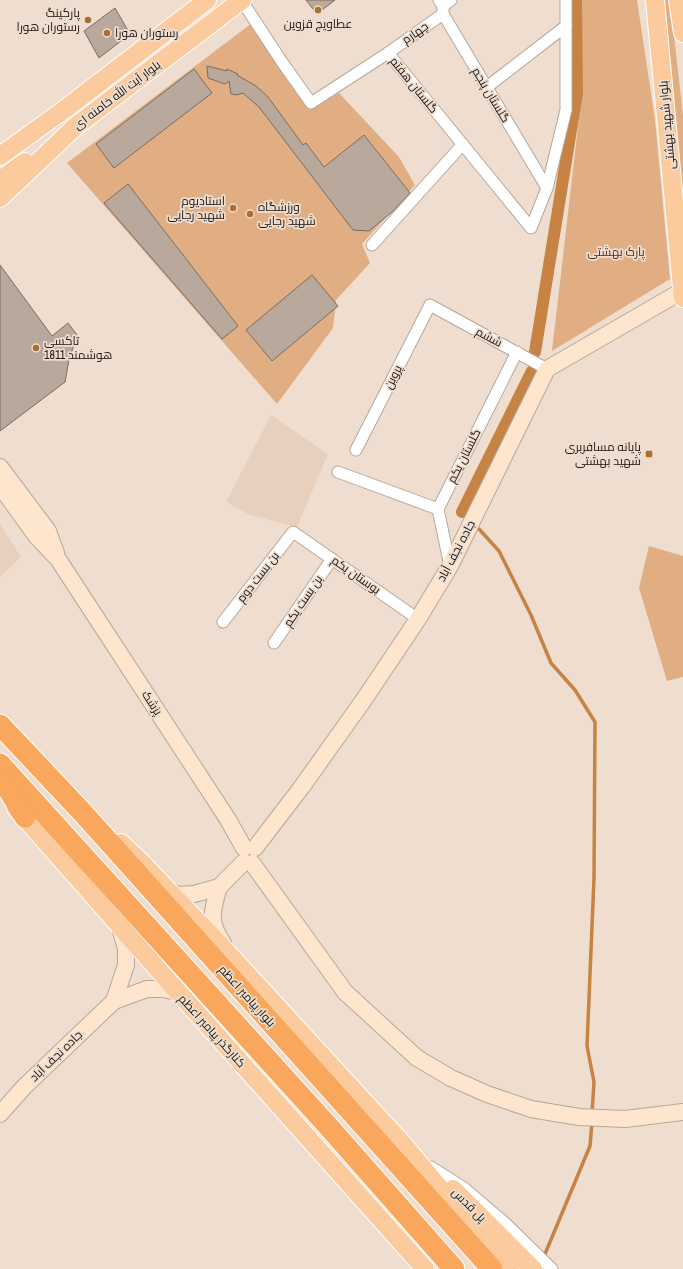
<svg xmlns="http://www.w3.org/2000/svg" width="683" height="1269" viewBox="0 0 683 1269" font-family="'Archivo Narrow',Cairo,sans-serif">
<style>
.built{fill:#e7d0be}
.green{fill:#e0ae82}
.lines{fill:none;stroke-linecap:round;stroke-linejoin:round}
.stream{stroke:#c78343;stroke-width:3.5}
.canal{stroke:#c78343;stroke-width:12}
.building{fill:#b9a99c;stroke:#7b6c60}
.street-casing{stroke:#b6a79a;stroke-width:13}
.secondary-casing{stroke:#b6a79a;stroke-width:18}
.primary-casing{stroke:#fff;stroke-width:20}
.highway-casing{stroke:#fff;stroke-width:23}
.street{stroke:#fff;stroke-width:11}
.secondary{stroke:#fde5ce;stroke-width:16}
.primary{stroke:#fbca9d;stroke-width:18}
.highway{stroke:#f9a75c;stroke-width:21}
.poi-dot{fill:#ab6d32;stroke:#efded0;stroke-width:1.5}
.labels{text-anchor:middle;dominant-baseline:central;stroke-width:3.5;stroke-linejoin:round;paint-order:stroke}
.poi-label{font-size:12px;fill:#1c1612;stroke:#efded0;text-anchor:end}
.street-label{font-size:12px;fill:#1c1612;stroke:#efded0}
.park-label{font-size:12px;fill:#4e3116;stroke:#efded0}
</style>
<rect width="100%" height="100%" fill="#efded0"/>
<g class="built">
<polygon points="271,415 328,454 297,527 250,515 226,502"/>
<polygon points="0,524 21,557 0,577"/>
</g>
<g class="green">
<polygon points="582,0 637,0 655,120 670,279 552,351 582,92"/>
<polygon points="662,0 670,0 683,115 683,211"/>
<polygon points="252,23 312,108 339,93 399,157 415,185 362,244 370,263 336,300 333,328 277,404 67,163"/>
<polygon points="649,546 683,556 683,677 667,681 639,588"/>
</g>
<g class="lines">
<g class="stream">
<polyline points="462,512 464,514"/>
<polyline points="479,529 499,551 531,615 551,663 575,690 595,722 594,878 587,1046 594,1082 592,1114"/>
<polyline points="545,1254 590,1146 592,1122"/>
</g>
<g class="canal">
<polyline points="535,352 577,93 576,0"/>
<polyline points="462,512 532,371"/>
</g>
</g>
<g class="building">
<polygon points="306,0 335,0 317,14"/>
<polygon points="115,8 130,34 99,58 84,31"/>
<polygon points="207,66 227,71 227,69 238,74 237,75 256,86 268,97 303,145 306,143 324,167 364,135 410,193 392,212 369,231 353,230 259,107 243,93 237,95 231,94 229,81 225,84 208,78"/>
<polygon points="194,69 212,93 114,168 96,144"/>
<polygon points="128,184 238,326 222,339 104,203"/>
<polygon points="0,265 52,336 68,323 77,335 69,360 65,382 0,431"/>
<polygon points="312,275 338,306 272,361 246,330"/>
</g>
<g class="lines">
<defs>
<g id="street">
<polyline points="439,0 443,6 443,14 547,188"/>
<polyline points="242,1 282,62 311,103 388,53 531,228 547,188 566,110 566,0"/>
<polyline points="443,6 451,0"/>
<polyline points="388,53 443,14"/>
<polyline points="487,87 566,26"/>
<polyline points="372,245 463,144"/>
<polyline points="356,450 430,305 547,369"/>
<polyline points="338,472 438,509"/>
<polyline points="450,566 438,509 517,352"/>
<polyline points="223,622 293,532 418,619"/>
<polyline points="274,643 332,559"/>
<polyline points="431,1167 464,1188 505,1223 552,1269"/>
</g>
<g id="secondary">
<polyline points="0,467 48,531 56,553"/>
<polyline points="0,486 37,537 58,559 227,818 244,848"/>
<polyline points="255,848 301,788 363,701 418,619 450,566 547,369 682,291"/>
<polyline points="252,863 345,992 417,1058 451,1078 487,1094 531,1109 579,1117 625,1119 683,1112"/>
<path d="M219,887C212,910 208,922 223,943"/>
<polyline points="170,892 178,895 194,894 219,887 244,862"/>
<polyline points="114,1001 147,989 162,989 178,992"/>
<polyline points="0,1114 24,1087 114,1001 126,965 126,949 119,924"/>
</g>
<g id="primary">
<polyline points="655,0 683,298"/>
<polyline points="678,0 683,33"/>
<polyline points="0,156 65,109 207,0"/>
<polyline points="0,180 25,162"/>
<polyline points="0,198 76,126 242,0"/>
<polyline points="16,808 178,992 425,1269"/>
<polyline points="121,843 140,861 237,963 368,1106 403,1144 475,1231 510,1269"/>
<polyline points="453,1189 533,1269"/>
</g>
<g id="highway">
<polyline points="0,725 82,812 492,1269"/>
<polyline points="0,764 328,1126 454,1269"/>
<polyline points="5,784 25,817"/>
</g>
</defs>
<use href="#street" class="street-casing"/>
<use href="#secondary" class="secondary-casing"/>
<use href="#primary" class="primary-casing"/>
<use href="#highway" class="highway-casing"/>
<use href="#street" class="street"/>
<use href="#secondary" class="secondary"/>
<use href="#primary" class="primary"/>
<use href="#highway" class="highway"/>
</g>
<g class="poi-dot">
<circle cx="318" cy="10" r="4"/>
<circle cx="88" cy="20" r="4"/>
<circle cx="107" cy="33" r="4"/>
<circle cx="233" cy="208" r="4"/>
<circle cx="250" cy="214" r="4"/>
<circle cx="36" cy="348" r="4"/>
<rect x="645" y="450" width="8" height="8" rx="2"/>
</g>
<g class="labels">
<g class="poi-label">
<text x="80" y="13">پارکینگ<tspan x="80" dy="14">رستوران هورا</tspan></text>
<text x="318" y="24" text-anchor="middle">عطاویچ قزوین</text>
<text x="115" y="33" text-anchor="start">رستوران هورا</text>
<text x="225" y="201">استادیوم<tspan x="225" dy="14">شهید رجایی</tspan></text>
<text x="258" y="207" text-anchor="start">ورزشگاه<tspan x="258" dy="14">شهید رجایی</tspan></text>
<text x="44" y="341" text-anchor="start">تاکسی<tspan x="44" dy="14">هوشمند 1811</tspan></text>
<text x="641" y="447">پایانه مسافربری<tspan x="641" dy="14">شهید بهشتی</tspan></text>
</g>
<g class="street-label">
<text transform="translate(415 33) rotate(-35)">چهارم</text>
<text transform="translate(414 85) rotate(51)">گلستان هفتم</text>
<text transform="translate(117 95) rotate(-37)">بلوار آیت الله خامنه ای</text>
<text transform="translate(491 95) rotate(59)">گلستان پنجم</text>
<text transform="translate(667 125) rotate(-95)">بلوار شهید بهشتی</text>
<text transform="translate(489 337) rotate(28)">ششم</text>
<text transform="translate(393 377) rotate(-63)">پروین</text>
<text transform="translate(464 456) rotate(-63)">گلستان یکم</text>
<text transform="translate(456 551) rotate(-62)">جاده نجف آباد</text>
<text transform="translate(356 575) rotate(35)">بوستان یکم</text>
<text transform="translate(258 577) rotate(-52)">بن بست دوم</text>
<text transform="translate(303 601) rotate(-56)">بن بست یکم</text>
<text transform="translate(152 703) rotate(57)">پزشک</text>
<text transform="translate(247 996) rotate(48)">بلوار پیامبر اعظم</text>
<text transform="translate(212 1031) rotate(48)">کنارگذر پیامبر اعظم</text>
<text transform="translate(56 1056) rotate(-44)">جاده نجف آباد</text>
<text transform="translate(469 1205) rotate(45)">پل قدس</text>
</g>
<g class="park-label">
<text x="616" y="252">پارک بهشتی</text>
</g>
</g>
</svg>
